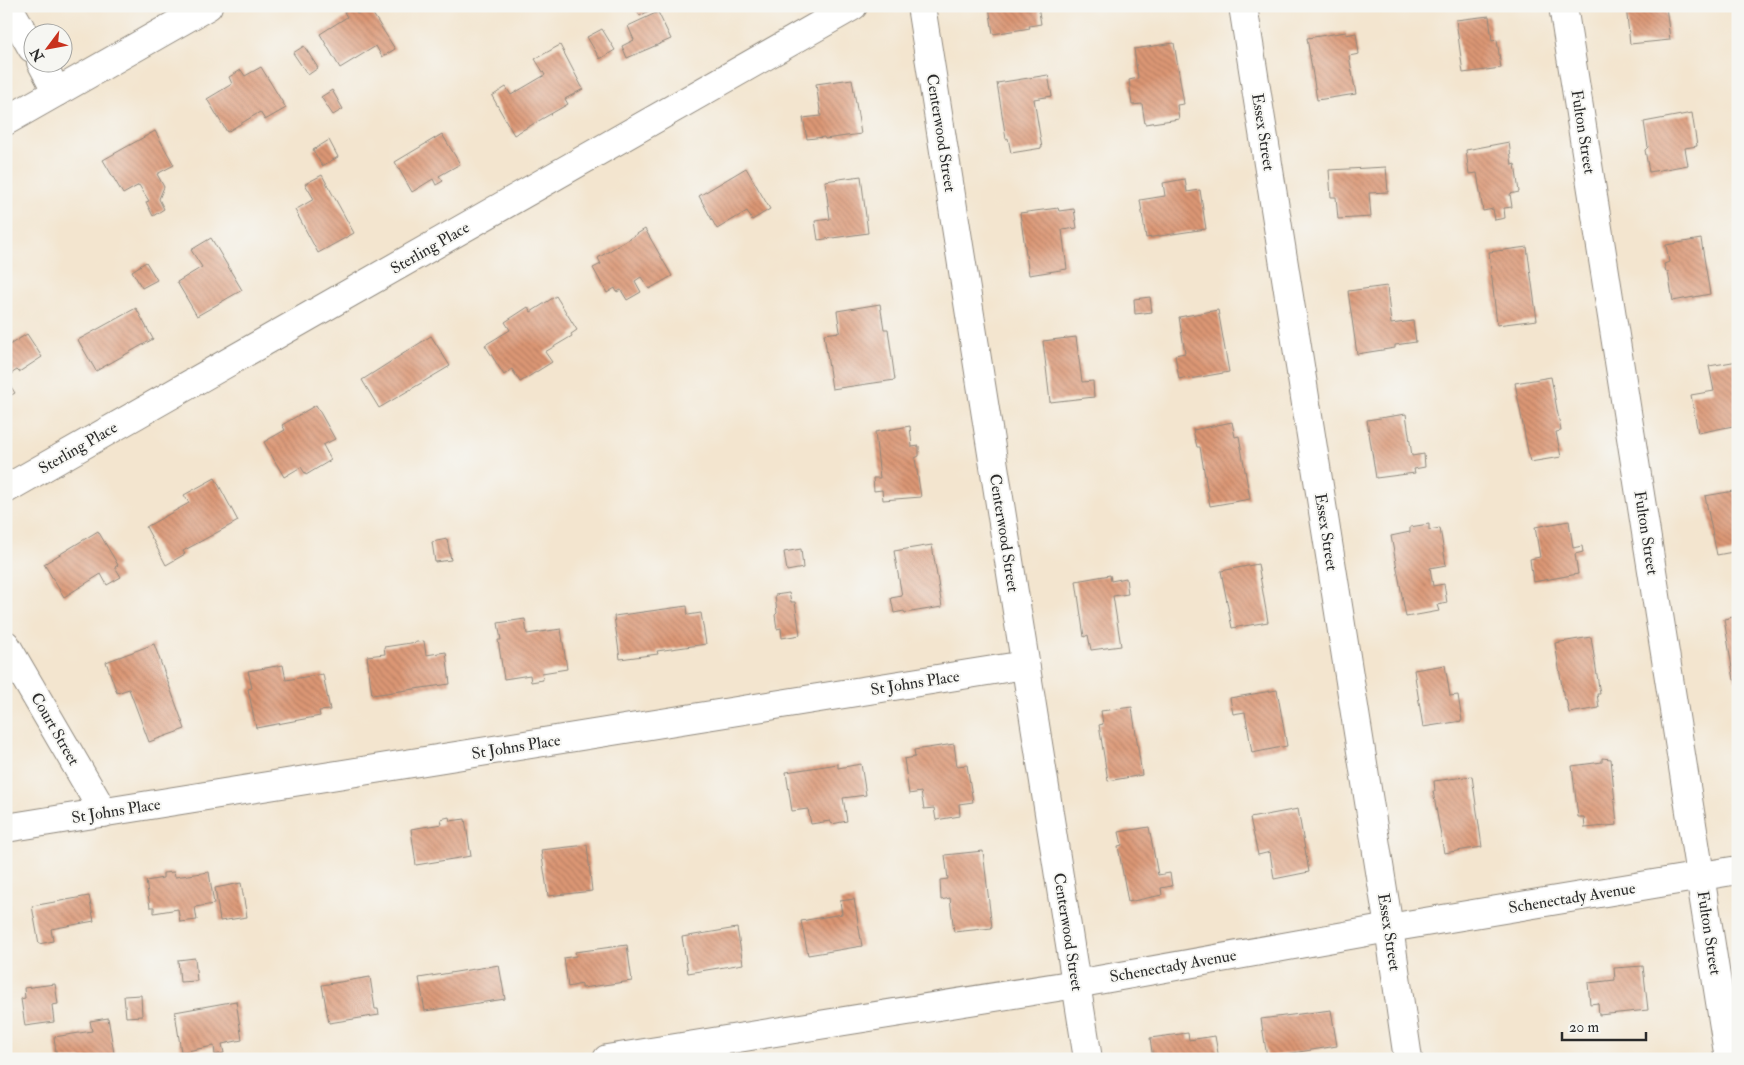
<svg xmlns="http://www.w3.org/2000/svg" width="1744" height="1065" viewBox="0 0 1744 1065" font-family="'IM FELL Double Pica',serif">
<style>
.building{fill:url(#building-back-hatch)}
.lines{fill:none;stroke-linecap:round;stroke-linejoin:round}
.street-casing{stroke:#8f887d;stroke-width:30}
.street{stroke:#fff;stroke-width:28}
.labels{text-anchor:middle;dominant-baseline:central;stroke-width:4;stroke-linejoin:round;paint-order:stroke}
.street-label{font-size:16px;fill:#2b2b2b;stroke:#f6f6f2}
</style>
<defs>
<pattern id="building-back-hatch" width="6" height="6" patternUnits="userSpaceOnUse" patternTransform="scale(1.25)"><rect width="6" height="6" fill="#dc9775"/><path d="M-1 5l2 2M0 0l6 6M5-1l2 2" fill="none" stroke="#b37b60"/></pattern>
</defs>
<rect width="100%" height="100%" fill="#f6f6f2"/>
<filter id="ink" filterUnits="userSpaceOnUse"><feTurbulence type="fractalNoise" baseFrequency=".02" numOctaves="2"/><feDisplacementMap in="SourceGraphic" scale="10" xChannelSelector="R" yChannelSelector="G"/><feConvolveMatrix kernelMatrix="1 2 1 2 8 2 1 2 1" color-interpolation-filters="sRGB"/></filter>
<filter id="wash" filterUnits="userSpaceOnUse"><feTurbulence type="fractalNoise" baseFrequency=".0096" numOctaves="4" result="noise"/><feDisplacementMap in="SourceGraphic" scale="20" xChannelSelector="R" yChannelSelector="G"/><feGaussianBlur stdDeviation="1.12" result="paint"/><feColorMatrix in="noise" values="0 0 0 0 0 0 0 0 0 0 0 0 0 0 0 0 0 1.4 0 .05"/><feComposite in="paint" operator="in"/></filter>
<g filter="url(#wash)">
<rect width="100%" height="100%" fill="#f3e5cf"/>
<g id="blocks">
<g class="building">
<polygon points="368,6 395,49 382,57 376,46 340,68 320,34 347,17 344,12 352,7 357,14"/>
<polygon points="634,6 657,6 640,16"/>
<polygon points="989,6 1038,6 1041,24 1029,26 1030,28 993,34"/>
<polygon points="1626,6 1666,6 1670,40 1630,44"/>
<polygon points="658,12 671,39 627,58 622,46 634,40 628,26"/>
<polygon points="1489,16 1492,41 1497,40 1501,68 1463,73 1456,20"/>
<polygon points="602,29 615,50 600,59 587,37"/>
<polygon points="1346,32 1346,35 1356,33 1359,54 1349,56 1356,94 1317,100 1307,38"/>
<polygon points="1174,43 1184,104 1177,105 1179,119 1145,124 1142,104 1132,105 1129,80 1138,78 1134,49"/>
<polygon points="560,45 583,89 565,99 568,104 514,135 492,96 506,87 511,95 545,75 535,59"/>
<polygon points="304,46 318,68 308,75 293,53"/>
<polygon points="261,67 286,108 265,120 260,112 227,132 207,99 232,84 229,77 241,70 245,76"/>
<polygon points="1048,75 1052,96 1034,99 1042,148 1011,153 1008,138 1006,139 997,83"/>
<polygon points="852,79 861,134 825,139 824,137 807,139 803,118 821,116 816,84"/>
<polygon points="332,90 343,109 333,115 321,97"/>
<polygon points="1692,113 1697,146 1685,148 1688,165 1649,172 1645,150 1648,147 1644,122"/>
<polygon points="155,131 174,165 157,174 164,187 159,199 164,209 153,216 146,202 149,201 139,185 123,194 103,160"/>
<polygon points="442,134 460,164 439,176 443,181 436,185 433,179 412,192 395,162"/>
<polygon points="329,140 338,157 322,166 313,150"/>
<polygon points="1509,142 1512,165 1515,164 1519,192 1510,194 1512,207 1504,208 1505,218 1495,220 1493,209 1483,211 1477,173 1469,174 1466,150"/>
<polygon points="1386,167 1388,192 1369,193 1371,217 1338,219 1336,197 1331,197 1329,170"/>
<polygon points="746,168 770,209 752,220 747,211 717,229 699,196"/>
<polygon points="322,175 354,233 318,253 295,210 314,199 305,184"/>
<polygon points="861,176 868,233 818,240 815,221 830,219 825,181"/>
<polygon points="1185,179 1187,192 1200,190 1206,229 1146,238 1140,200 1165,196 1163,183"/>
<polygon points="1058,208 1059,211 1074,209 1077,228 1062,230 1067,269 1029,275 1020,213"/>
<polygon points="645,229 672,276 649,289 641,277 635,281 641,292 627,300 621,290 617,292 615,288 607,293 593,268 601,264 598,258"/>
<polygon points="211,238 242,290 197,316 177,282 202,267 191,250"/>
<polygon points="1701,239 1710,294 1673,301 1668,272 1666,272 1664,264 1669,262 1666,245"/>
<polygon points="1527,247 1537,320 1497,325 1489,252"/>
<polygon points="146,262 157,280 142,288 132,271"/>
<polygon points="1387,286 1391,324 1413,321 1416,342 1395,345 1395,348 1357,354 1348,291"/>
<polygon points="556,296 577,330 571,334 572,336 545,352 552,362 520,382 512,369 504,375 485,345 510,330 505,322 528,307 531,312"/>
<polygon points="1150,297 1152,312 1135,314 1134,299"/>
<polygon points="880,304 884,329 888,329 895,380 832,389 824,334 840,332 837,311"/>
<polygon points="136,308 153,339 96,371 78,340"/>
<polygon points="1218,310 1229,372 1189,379 1188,377 1179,379 1175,355 1185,353 1179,317"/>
<polygon points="27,334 42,357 19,372 17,370 6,377 6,359 10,357 6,351 6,347"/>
<polygon points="431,336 450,366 379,408 362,380"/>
<polygon points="1076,337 1082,382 1093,381 1094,397 1050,402 1043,341"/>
<polygon points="1738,361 1738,425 1698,433 1691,395 1714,391 1709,366"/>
<polygon points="1551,377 1561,431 1556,432 1561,457 1530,462 1515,383"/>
<polygon points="6,379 15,393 6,398"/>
<polygon points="316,405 335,439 323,445 331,460 306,475 301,467 284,477 264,442 285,430 282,425"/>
<polygon points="1406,414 1412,456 1424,454 1425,467 1414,469 1415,473 1376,478 1367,420"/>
<polygon points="1232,422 1235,437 1239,436 1250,499 1210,506 1200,447 1197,447 1193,430"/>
<polygon points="910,426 912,447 919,446 919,456 915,458 921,497 883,500 882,490 874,491 873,478 880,478 875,432"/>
<polygon points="215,478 238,521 183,551 185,554 166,565 146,527 189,503 184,495"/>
<polygon points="1734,491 1736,500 1738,500 1738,551 1717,555 1705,496"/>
<polygon points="1569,521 1573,548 1582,546 1583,552 1575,554 1578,574 1533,582 1530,559 1540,557 1535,527"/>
<polygon points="1429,524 1429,530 1440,528 1446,565 1430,568 1433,586 1444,584 1447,603 1437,605 1439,611 1406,617 1391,536 1410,532 1410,527"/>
<polygon points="98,531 118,565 115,567 121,577 107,585 101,574 64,597 44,564"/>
<polygon points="447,539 451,560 435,562 432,542"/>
<polygon points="932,545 942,607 905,613 904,611 894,613 891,598 902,596 894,551"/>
<polygon points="801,549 803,568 787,571 784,552"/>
<polygon points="1258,564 1268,622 1232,628 1221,571"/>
<polygon points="1110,575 1111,581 1126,578 1128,594 1113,596 1121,646 1091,650 1088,635 1084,637 1076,581"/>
<polygon points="789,593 791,602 795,602 800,635 782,638 781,628 777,629 775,615 777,613 775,595"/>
<polygon points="687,606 688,615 701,613 706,644 657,651 658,654 620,659 614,616"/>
<polygon points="1738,616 1738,679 1734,680 1724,619"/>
<polygon points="525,619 527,634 561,629 567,669 542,673 543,680 531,682 530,675 504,679 498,640 501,640 498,623"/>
<polygon points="1591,637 1600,694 1597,694 1599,708 1569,713 1566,699 1564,699 1555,643"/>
<polygon points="424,641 426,655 446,652 450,684 372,695 367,656 385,654 384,647"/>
<polygon points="154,644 185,729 149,742 129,689 117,693 106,662"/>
<polygon points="283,665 286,680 323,674 330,710 319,711 320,716 256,728 248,689 252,688 248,671"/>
<polygon points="1445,665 1450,696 1458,695 1462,721 1423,727 1414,670"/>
<polygon points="1277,690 1287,746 1252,753 1245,712 1233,714 1230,698"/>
<polygon points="1132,707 1142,775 1108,781 1099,725 1103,724 1101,711"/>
<polygon points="954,744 957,766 967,765 973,802 959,804 960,816 936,820 934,808 924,809 921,792 909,794 904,759 915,757 914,750"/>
<polygon points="1602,758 1611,759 1617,825 1585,828 1584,817 1578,817 1572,766 1602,762"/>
<polygon points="838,764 838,768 861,764 866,795 843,798 847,821 832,824 830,821 811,824 808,809 792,811 786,772"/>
<polygon points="1472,776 1482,847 1444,853 1433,791 1435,791 1434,781"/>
<polygon points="1298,809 1309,872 1274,879 1270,852 1258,855 1250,818"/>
<polygon points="449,817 450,821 465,819 471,856 416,865 411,829 442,824 441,819"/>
<polygon points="1149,827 1158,875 1170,873 1172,886 1161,888 1162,895 1128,902 1118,846 1122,845 1119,832"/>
<polygon points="587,845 592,891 548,896 541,850"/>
<polygon points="983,851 992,928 954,932 950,898 941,900 940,880 948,879 945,855"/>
<polygon points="174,872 175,877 209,872 214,904 195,907 197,920 180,922 178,909 154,913 154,907 150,907 146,881 163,878 163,873"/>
<polygon points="241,883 247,917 220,921 215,888"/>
<polygon points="89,896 94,921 51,929 53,941 39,944 32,906"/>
<polygon points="854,899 862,946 808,955 801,921 842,914 840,901"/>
<polygon points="737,928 743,964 688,973 682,937"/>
<polygon points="627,945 632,981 582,988 582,984 568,987 564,958 576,956 575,952"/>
<polygon points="195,958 197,981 180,982 178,960"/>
<polygon points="499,965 505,999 425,1011 419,978"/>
<polygon points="1643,966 1648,1010 1599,1015 1598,1003 1590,1004 1588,983 1615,980 1614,968"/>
<polygon points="370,977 375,1009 378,1009 379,1015 329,1023 322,985"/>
<polygon points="55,984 58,1004 52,1005 54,1022 25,1026 21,999 25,998 24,988"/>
<polygon points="141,995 142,1016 126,1017 124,996"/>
<polygon points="236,1001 242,1040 222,1044 224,1053 215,1055 214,1046 181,1052 175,1012"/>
<polygon points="1331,1010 1337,1046 1267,1057 1261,1019"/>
<polygon points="108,1018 115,1059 57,1059 54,1037 92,1031 90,1021"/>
<polygon points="1188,1033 1189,1040 1215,1036 1219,1059 1153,1059 1150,1038"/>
<polygon points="998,1053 999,1059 974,1059 974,1057"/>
</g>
</g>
</g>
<g filter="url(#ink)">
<use href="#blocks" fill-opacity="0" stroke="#8f887d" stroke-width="1"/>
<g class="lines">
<defs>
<g id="street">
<polyline points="8,6 32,48"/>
<polyline points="921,6 1088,1059"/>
<polyline points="1243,6 1389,928 1408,1059"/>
<polyline points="1563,6 1729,1059"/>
<polyline points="41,62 57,92"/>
<polyline points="6,121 208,6"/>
<polyline points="6,489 853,6"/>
<polyline points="6,645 104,813"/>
<polyline points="6,828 1025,665"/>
<polyline points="607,1059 1076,984 1389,928 1738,870"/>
</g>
</defs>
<use href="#street" class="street-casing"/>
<use href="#street" class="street"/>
</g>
</g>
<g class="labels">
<g class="street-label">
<text transform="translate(1263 132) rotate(81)">Essex Street</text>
<text transform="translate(1583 132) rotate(81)">Fulton Street</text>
<text transform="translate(941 133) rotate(81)">Centerwood Street</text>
<text transform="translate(430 248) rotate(-30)">Sterling Place</text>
<text transform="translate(78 448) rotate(-30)">Sterling Place</text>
<text transform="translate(1326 532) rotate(81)">Essex Street</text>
<text transform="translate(1004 533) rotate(81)">Centerwood Street</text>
<text transform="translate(1646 533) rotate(81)">Fulton Street</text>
<text transform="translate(915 683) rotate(-9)">St Johns Place</text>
<text transform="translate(55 729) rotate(60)">Court Street</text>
<text transform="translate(516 747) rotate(-9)">St Johns Place</text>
<text transform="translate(116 811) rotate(-9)">St Johns Place</text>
<text transform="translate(1572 898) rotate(-9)">Schenectady Avenue</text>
<text transform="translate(1068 932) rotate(81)">Centerwood Street</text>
<text transform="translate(1389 932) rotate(81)">Essex Street</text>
<text transform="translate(1709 933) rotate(81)">Fulton Street</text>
<text transform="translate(1173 966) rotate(-10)">Schenectady Avenue</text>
</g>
</g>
<rect width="1744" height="1065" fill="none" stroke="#f6f6f2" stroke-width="25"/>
<g transform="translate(48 48) rotate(238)"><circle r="24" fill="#f6f6f2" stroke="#a5a5a2"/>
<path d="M0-4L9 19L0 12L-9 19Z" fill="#c8321e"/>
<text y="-8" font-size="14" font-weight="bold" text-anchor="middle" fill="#2b2b2b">N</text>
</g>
<path d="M1562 1032v8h84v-8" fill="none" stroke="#2b2b2b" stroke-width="2.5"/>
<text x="1569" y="1032" font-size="15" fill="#2b2b2b" stroke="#f6f6f2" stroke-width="4" paint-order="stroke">20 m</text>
</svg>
